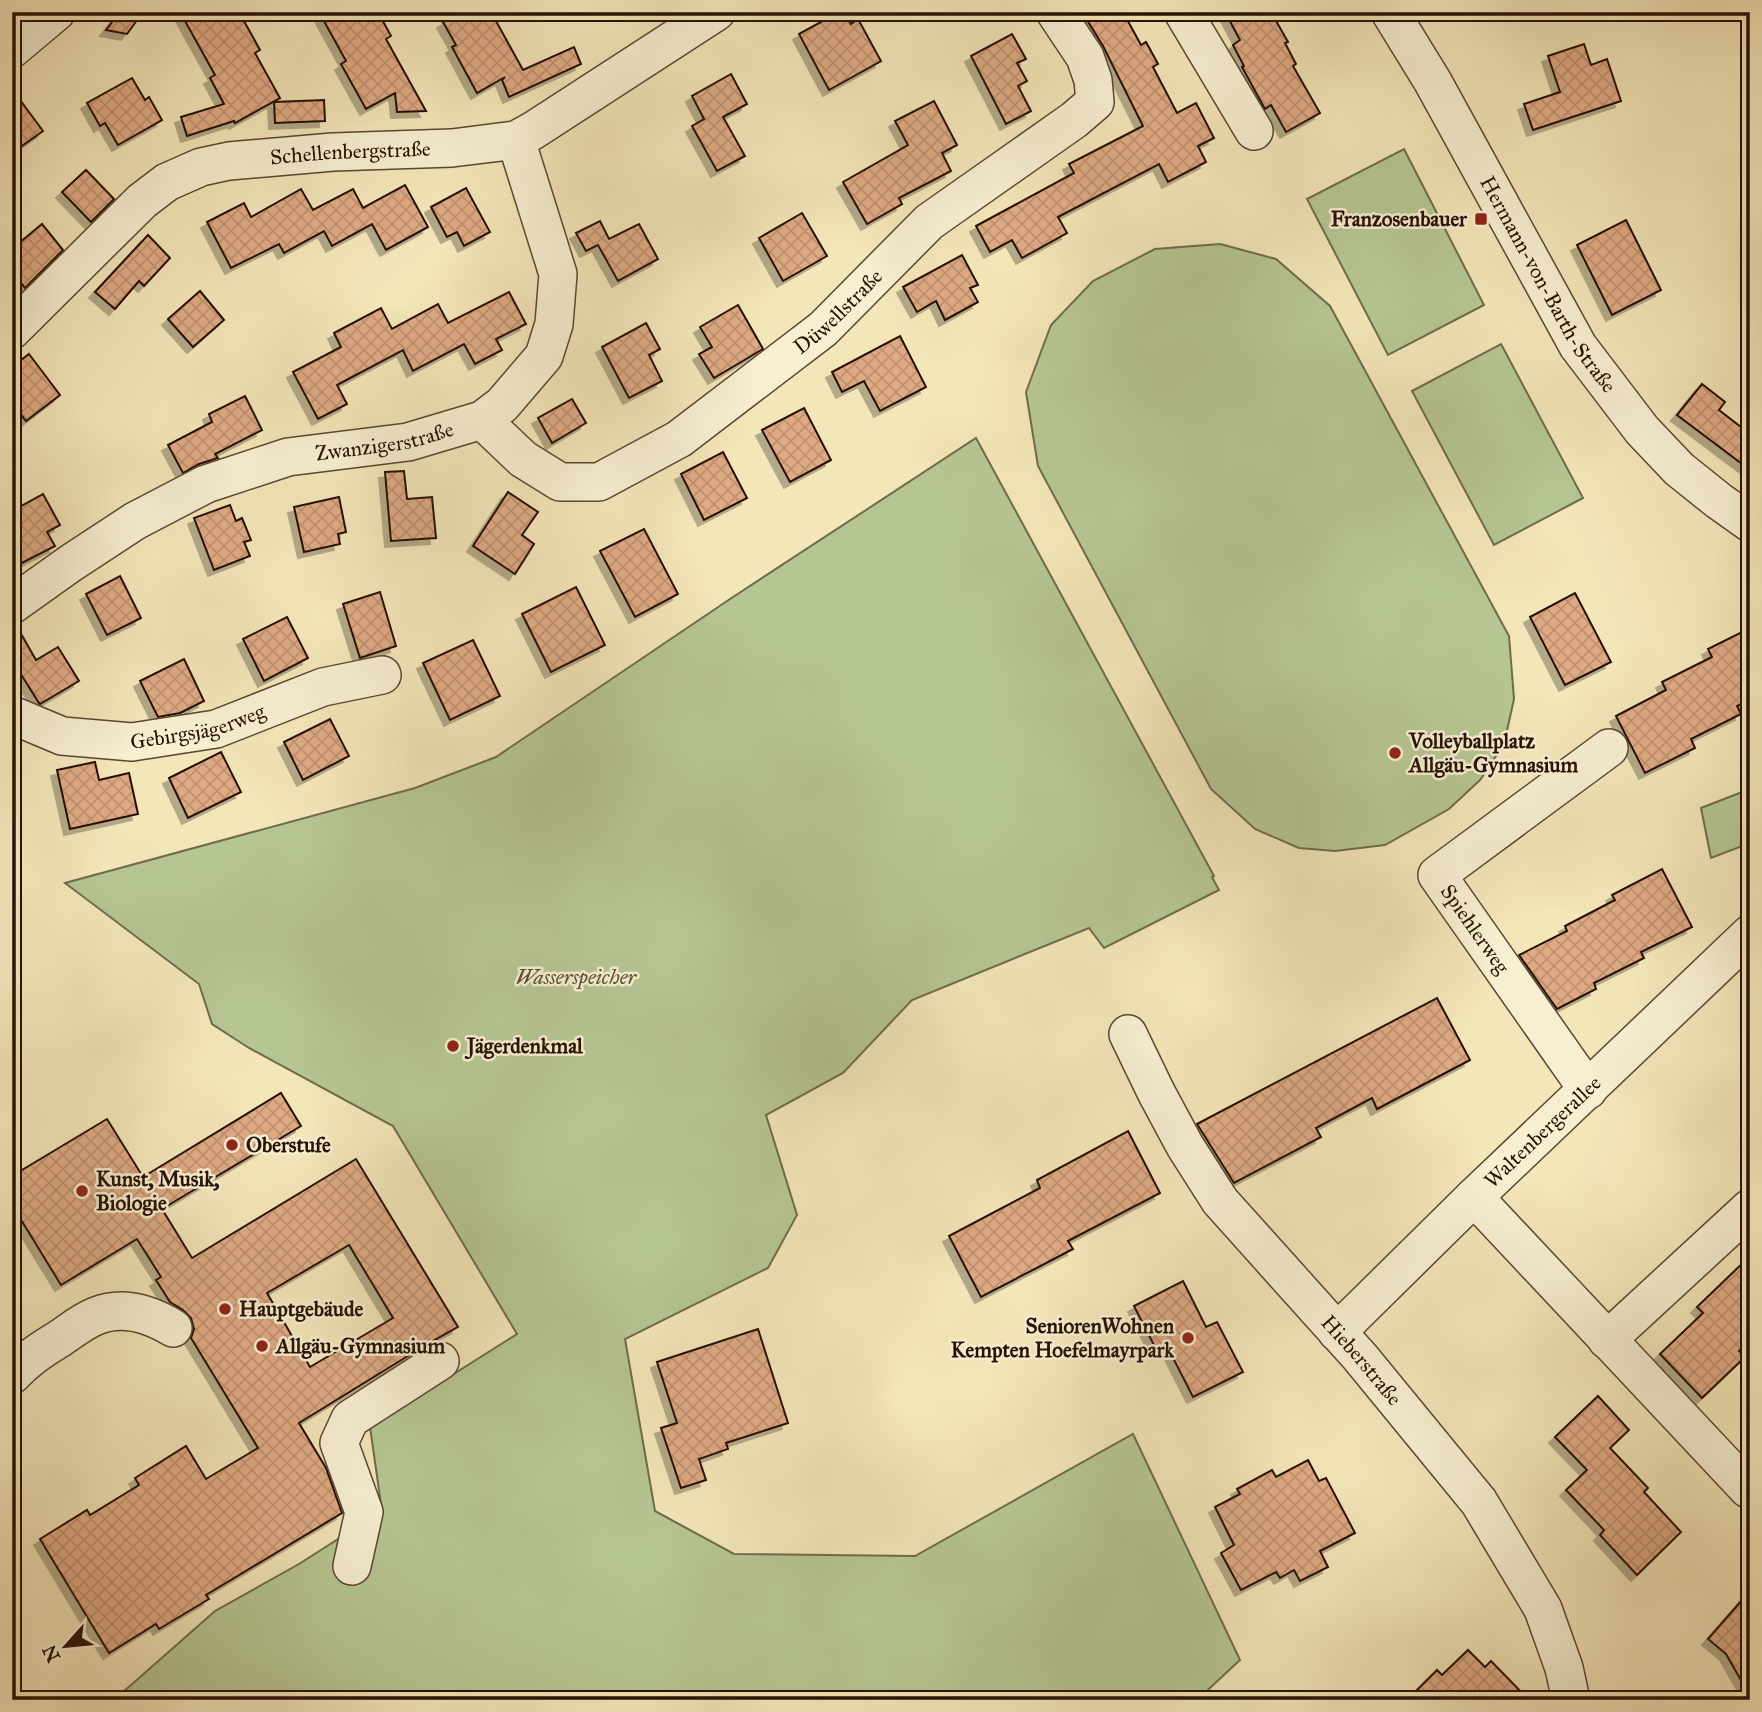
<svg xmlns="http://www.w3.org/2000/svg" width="1762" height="1712" viewBox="0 0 1762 1712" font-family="'IM FELL Great Primer',serif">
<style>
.green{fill:#b6c693;stroke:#6e6c4b;stroke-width:2}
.building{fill:url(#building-cross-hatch);stroke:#271103;stroke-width:2;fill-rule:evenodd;filter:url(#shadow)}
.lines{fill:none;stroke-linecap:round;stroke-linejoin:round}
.minor-casing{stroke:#5a4630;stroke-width:40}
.minor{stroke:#f7efd2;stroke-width:37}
.poi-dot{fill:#8f2418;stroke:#f7efd2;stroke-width:2.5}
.labels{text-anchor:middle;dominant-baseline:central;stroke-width:5;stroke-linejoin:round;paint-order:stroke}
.street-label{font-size:21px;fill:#271103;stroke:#f7efd2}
.poi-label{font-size:21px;font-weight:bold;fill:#271103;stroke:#f7efd2;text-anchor:start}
.park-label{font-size:21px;font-style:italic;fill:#595035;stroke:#f7efd2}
</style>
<defs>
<pattern id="building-cross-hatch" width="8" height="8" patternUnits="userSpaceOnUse" patternTransform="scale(1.75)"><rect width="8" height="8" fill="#deaa84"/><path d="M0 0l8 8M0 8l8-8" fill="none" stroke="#be9170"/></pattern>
<filter id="shadow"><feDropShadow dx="-6" dy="6" stdDeviation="0" flood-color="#0004"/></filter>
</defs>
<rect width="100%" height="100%" fill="#f3e6b9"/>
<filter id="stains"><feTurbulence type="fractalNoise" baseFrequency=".00286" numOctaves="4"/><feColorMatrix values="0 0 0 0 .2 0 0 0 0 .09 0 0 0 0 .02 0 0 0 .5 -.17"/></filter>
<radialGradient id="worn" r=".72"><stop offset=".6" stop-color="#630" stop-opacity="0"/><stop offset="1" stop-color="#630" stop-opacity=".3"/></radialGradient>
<g class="green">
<polygon points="1404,149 1484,305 1388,355 1307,199"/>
<polygon points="1220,244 1276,259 1330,306 1509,636 1514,699 1504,744 1480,780 1449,809 1385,845 1335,851 1299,848 1255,829 1211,789 1038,466 1026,392 1051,325 1093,281 1155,249"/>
<polygon points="1501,344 1583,498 1494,545 1412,391"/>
<polygon points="976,438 1214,876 1212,877 1219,890 1104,948 1089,928 912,1000 843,1073 766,1115 797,1215 768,1268 625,1339 655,1511 734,1554 915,1556 1133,1434 1240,1660 1197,1700 114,1700 215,1611 299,1564 382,1511 370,1427 517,1334 393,1126 249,1048 212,1024 199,984 65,883 415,788 496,757 730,599"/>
<polygon points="1750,789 1750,843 1711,858 1701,808"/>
</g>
<g class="building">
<polygon points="120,12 143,12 127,34 106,30"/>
<polygon points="180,12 239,12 260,50 255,53 280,98 235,123 234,121 187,136 181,117 224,104 210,78 215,75"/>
<polygon points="319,12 378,12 391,36 386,39 426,111 397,112 395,93 366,109 341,64 346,61"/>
<polygon points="445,12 491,12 523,70 574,47 581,64 509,97 502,80 505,77 477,93 452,47 456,45 443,22 449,19"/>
<polygon points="839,12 844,12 851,24 858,19 881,61 829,90 799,34"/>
<polygon points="1082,12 1123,12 1141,45 1146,42 1158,64 1153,67 1177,113 1196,103 1214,138 1198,146 1206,162 1168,182 1159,164 1058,217 1067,233 1022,258 1012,240 990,252 976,226 1074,173 1069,164 1143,126 1103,46"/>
<polygon points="1225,12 1271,12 1288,42 1285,43 1296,64 1293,66 1320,113 1286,132 1271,105 1265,109 1242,67 1244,66 1233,45 1240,40"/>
<polygon points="1012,34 1026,59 1017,63 1027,81 1018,86 1031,111 1006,124 971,56"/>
<polygon points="1584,44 1591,65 1607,59 1621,101 1533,130 1524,104 1560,92 1548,56"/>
<polygon points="731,74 747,104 723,117 745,156 717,171 692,126 704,119 692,96"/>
<polygon points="132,78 145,100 149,97 162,120 118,145 105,123 100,126 87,103"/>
<polygon points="12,89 43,131 12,153"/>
<polygon points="324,100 325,121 275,123 274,102"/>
<polygon points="934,101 957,145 942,153 951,171 899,198 902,204 867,224 843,182 908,145 895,121"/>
<polygon points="86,170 114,199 91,222 62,192"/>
<polygon points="405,185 428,227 386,250 372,224 332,246 324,231 284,253 279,244 231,268 207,222 244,203 251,217 301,189 313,210 353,189 363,208"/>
<polygon points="466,188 490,232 464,246 457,232 447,237 431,207"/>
<polygon points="802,213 827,256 783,281 759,238"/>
<polygon points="1626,220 1661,290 1612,315 1577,245"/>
<polygon points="600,221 609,239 639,224 658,259 618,281 598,245 586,251 576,233"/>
<polygon points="42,224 63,250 25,288 12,272 12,249"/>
<polygon points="148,235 170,258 144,286 139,281 115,309 95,292"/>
<polygon points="962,255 978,285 970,288 978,302 945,320 936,301 917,312 903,287"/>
<polygon points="200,291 224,320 193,347 168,319"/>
<polygon points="509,292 526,324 496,339 502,350 475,364 464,344 413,371 403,350 337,385 347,404 318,419 293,372 341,347 334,333 381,308 392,329 438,304 448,323"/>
<polygon points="738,305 763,349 714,378 699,354 712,347 700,327"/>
<polygon points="646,323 660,349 649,355 662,381 629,398 602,347"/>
<polygon points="900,336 926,387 880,411 864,381 842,392 832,372"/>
<polygon points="29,354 60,395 26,421 12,404 12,367"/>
<polygon points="1702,384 1725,402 1719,410 1750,434 1750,470 1677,415"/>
<polygon points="245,396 262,430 215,454 218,458 199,464 183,473 168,445 212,422 209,414"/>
<polygon points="572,399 586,423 552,443 538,418"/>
<polygon points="804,408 831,460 790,482 762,430"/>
<polygon points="723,452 747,498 704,520 681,474"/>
<polygon points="404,471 407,499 432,497 436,538 391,541 385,472"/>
<polygon points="508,492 538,512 522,535 534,544 515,574 473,546"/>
<polygon points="43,494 60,525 47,532 55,546 12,568 12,511"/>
<polygon points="339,497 346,532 338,534 340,544 304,552 294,507"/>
<polygon points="230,505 236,521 242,518 251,540 244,542 250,556 214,570 194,518"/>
<polygon points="644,529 678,594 635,617 600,551"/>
<polygon points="120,576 141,618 107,635 86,594"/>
<polygon points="576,587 605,645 551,672 522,614"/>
<polygon points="380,592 396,646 360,658 343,604"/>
<polygon points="1575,593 1611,662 1565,685 1530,617"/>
<polygon points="287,617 308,658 264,681 243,639"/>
<polygon points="16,625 36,660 58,647 79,681 40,704 39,703 12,660 12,626"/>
<polygon points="1750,628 1750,700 1737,706 1741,714 1691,739 1695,748 1645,773 1616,716 1666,690 1662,682 1712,657 1708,649"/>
<polygon points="473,640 500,696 450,720 423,663"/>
<polygon points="184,659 204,701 180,713 158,717 140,681"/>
<polygon points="330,719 349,756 303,780 284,742"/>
<polygon points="221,752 241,792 188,818 169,778"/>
<polygon points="95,762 99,780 129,773 138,814 70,829 57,770"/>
<polygon points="1662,869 1692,927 1641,952 1644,958 1594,983 1596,989 1557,1009 1519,955 1567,931 1565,926 1615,900 1612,895"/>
<polygon points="1437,998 1470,1060 1377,1109 1372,1098 1316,1128 1321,1137 1234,1183 1197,1124"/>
<path d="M281,1093L301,1126L162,1209L192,1258L356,1159L458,1327L429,1343L299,1423L326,1468L342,1513L206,1595L209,1599L159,1629L156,1624L109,1653L40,1539L87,1510L90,1515L139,1485L135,1478L186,1446L206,1479L258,1448L191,1338L194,1329L191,1318L183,1310L170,1302L156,1280L161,1277L137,1239L61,1285L12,1205V1176L107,1119L143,1177ZM349,1245L393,1318L310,1367L267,1293Z"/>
<polygon points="1128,1131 1160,1193 1068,1241 1073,1249 981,1297 949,1236 1040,1188 1037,1180"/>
<polygon points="1750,1256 1750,1341 1739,1351 1745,1357 1702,1398 1660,1354 1703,1313 1697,1307"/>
<polygon points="1183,1281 1206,1327 1217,1322 1243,1372 1193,1397 1168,1348 1158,1353 1134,1306"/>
<polygon points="758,1329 788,1423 726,1443 728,1449 699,1459 706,1480 681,1488 661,1428 677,1423 657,1362"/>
<polygon points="1598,1396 1629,1430 1610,1448 1648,1488 1644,1492 1681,1532 1637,1575 1600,1535 1604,1530 1566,1490 1587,1470 1555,1437"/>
<polygon points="1308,1460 1319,1481 1326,1478 1355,1533 1320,1551 1328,1567 1300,1581 1294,1570 1280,1578 1276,1572 1241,1590 1221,1553 1234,1545 1215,1507 1240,1494 1237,1489 1272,1470 1276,1477"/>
<polygon points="1750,1591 1750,1696 1726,1654 1708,1639"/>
<polygon points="1468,1650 1485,1667 1491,1661 1529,1700 1407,1700 1437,1670 1442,1675"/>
</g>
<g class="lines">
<defs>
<g id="minor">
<polyline points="1183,12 1254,131"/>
<path id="s1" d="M1390,12L1433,82L1578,346L1642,430L1679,469L1719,501L1750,523"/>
<polyline points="12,49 56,12"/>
<path id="s2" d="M12,330L142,201L167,182L201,167L229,161L333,152L452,148L516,140L534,130L716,12"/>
<path id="s3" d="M482,420L523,459L560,482H599L679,439L823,329L929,222L1074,120L1095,102L1093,80L1085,57L1055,12"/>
<path id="s4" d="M12,605L71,563L135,521L206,484L288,457L408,442L482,420L502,405L544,356L554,324L558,274L516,140"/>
<path id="s5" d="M12,715L62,736L132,742L216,729L323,687L382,675"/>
<path id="s6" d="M1128,1034L1156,1092L1185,1146L1220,1201L1360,1357L1479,1502L1543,1609L1564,1668L1571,1700"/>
<polyline points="1588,1090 1437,875 1609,748"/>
<polyline points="1474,1197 1748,1489"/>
<path id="s7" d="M1337,1332L1474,1197L1750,934"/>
<polyline points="1607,1340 1750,1208"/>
<path d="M12,1375C27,1359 41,1350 59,1339C71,1331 83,1321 96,1316C123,1305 150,1314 173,1328"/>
<polyline points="352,1566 364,1512 339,1443 350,1419 440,1361"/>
</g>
</defs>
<use href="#minor" class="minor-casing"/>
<use href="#minor" class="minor"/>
</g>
<g class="poi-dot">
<rect x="1474" y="212" width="14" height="14" rx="3.5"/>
<circle cx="1395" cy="753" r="7"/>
<circle cx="453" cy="1046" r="7"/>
<circle cx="232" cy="1145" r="7"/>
<circle cx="82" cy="1191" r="7"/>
<circle cx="225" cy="1309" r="7"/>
<circle cx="1188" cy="1338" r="7"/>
<circle cx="262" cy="1346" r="7"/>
</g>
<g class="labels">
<g class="street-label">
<text stroke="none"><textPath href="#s2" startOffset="402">Schellenbergstraße</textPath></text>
<text stroke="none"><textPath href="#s1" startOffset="315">Hermann-von-Barth-Straße</textPath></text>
<text stroke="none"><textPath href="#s3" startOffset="434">Düwellstraße</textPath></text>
<text stroke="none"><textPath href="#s4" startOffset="413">Zwanzigerstraße</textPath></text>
<text stroke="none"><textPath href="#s5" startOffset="192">Gebirgsjägerweg</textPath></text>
<text transform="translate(1475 929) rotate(55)">Spiehlerweg</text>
<text stroke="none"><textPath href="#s7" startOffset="287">Waltenbergerallee</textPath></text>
<text stroke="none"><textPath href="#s6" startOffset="404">Hieberstraße</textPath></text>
</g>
<g class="poi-label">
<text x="1467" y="219" text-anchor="end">Franzosenbauer</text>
<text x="1409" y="741">Volleyballplatz<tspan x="1409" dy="24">Allgäu-Gymnasium</tspan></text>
<text x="467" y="1046">Jägerdenkmal</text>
<text x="246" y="1145">Oberstufe</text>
<text x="96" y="1179">Kunst, Musik,<tspan x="96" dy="24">Biologie</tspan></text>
<text x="239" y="1309">Hauptgebäude</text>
<text x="1174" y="1326" text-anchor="end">SeniorenWohnen<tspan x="1174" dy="24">Kempten Hoefelmayrpark</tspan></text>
<text x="276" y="1346">Allgäu-Gymnasium</text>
</g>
<g class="park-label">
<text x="576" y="977">Wasserspeicher</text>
</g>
</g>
<rect width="1762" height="1712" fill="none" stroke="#f3e6b9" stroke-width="42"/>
<rect x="14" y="14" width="1734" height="1684" fill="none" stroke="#271103" stroke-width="3.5"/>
<rect x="21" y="21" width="1720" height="1670" fill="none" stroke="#271103" stroke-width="2"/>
<g transform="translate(66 1646) rotate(243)" stroke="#f7efd2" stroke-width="5" paint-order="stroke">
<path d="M0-5L12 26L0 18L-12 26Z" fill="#271103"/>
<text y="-10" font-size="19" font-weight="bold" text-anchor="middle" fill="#271103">N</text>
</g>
<rect width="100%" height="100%" filter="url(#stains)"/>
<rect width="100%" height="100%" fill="url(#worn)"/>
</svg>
